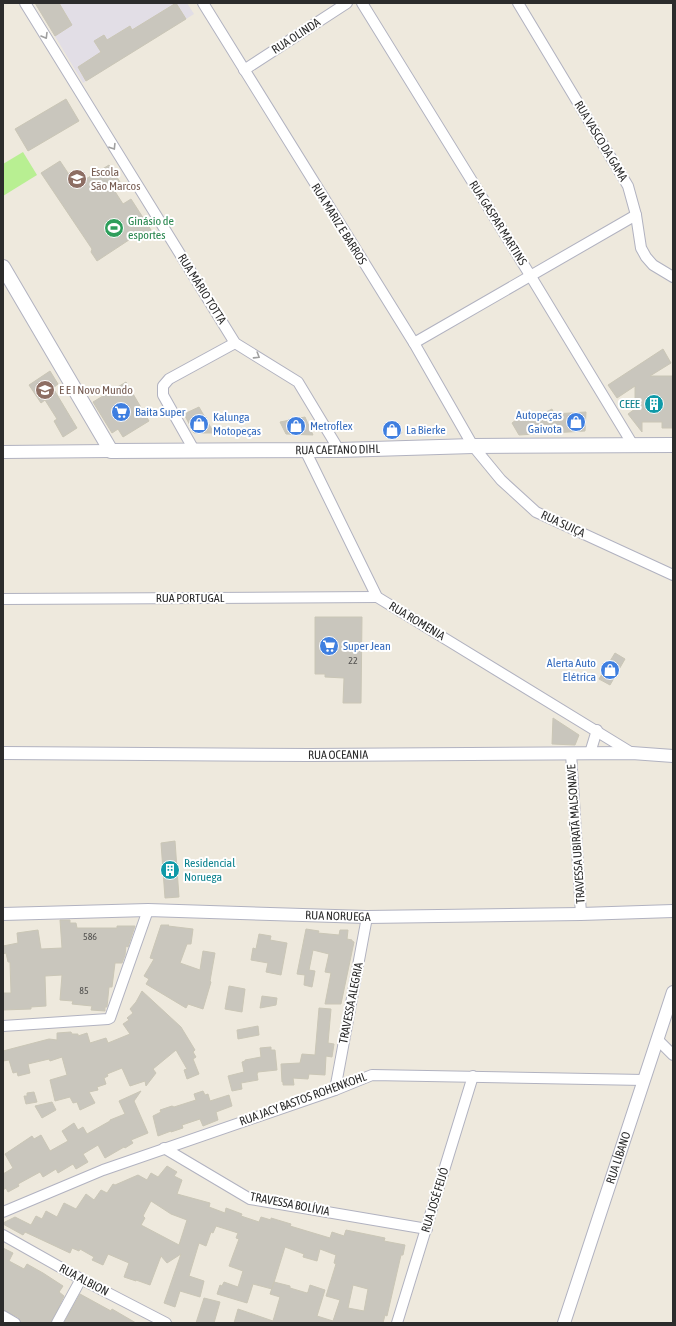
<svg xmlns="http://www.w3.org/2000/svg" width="676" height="1326" viewBox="0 0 676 1326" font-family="'Asap Condensed',sans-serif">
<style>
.industrial{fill:#e2dee6}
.pitch{fill:#b8ef92}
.building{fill:#c9c6bd;stroke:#cac6b6;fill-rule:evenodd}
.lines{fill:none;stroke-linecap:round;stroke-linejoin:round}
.minor-casing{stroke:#b1b2c0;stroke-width:12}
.tertiary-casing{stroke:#b1b2c0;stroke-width:14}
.secondary-casing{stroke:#b1b2c0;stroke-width:16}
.minor{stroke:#fff;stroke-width:10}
.tertiary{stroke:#fff;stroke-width:12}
.secondary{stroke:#fff;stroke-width:14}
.oneway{stroke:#a0a0a0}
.labels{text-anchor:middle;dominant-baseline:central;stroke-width:4;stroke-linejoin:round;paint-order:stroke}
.number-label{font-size:10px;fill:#535250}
.street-label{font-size:12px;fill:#2c2c2c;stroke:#fff}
.education-label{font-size:12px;fill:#785e54;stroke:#fff;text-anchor:start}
.leisure-label{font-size:12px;fill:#27864d;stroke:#fff;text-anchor:start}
.culture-label{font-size:12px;fill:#0d838f;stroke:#fff;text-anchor:end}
.shop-label{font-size:12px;fill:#366cbe;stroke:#fff;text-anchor:start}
</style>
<rect width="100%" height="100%" fill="#eee9dd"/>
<polygon class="industrial" points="35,3 187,3 194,14 83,83"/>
<polygon class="pitch" points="23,152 37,175 3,196 3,164"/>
<g class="building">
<polygon points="35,3 59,3 72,25 55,36"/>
<polygon points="176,3 186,19 86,81 78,67 101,52 94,41 104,35 107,40 130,26 132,30"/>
<polygon points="66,99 79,121 28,151 15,129"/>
<polygon points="60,161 76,185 109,165 122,185 114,190 123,204 131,199 151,230 143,235 141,232 97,261 91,252 92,249 41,173"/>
<polygon points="663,349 671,363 650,376 673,376 673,428 662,428 662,422 642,422 642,432 628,414 635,409 635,386 617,398 608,385"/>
<polygon points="50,371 58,384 53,388 77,428 63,437 54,421 57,419 45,400 41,403 29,385"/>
<polygon points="126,382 149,421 123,437 118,429 112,433 93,402"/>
<polygon points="199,407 214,433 194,433 184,414"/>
<polygon points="552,409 554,414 586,412 585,431 519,435 512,423 525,413 529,421"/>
<polygon points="305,417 313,435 286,434 280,422"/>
<polygon points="395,421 402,433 386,435 383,428"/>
<polygon points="315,617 362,617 361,703 343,703 344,678 325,677 325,674 315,674"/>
<polygon points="615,653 625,659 610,685 599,679"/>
<polygon points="553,718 579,735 575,745 552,744"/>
<polygon points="175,841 179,897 165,898 161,843"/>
<polygon points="60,920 70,920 70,923 76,923 77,928 117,928 117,926 135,926 128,947 126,946 125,955 122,963 115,963 112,987 109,987 107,1007 105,1007 105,1011 91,1010 92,1006 72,1004 73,1001 60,1000 62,975 45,976 46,1006 31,1007 31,1009 3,1010 3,993 11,993 10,962 8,962 6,953 3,954 3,946 18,943 17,933 38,930 41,949 62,948"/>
<polygon points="161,925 169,925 168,926 193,929 191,944 187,944 180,963 200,970 203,951 215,953 210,981 211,982 203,1009 188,1004 186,1008 146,984 149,979 144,976 154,959 150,958"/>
<polygon points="306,929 319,931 318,933 339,935 340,930 348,930 347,939 352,940 352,941 354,942 341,1004 325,1004 331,973 325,972 329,954 313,950 309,970 315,971 312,987 304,985 305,975 297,974"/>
<polygon points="259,934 271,936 270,940 287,943 281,975 266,972 268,963 251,960 253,948 256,949"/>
<polygon points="229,986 245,989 242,1012 225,1009"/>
<polygon points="142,991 181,1027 195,1050 193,1052 196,1057 193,1059 199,1074 187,1079 184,1070 187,1069 176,1050 153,1069 156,1073 146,1086 145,1081 130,1086 122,1068 107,1074 108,1076 104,1078 106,1084 97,1087 98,1090 89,1092 95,1103 80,1110 77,1102 73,1103 70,1097 55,1101 50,1080 67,1075 62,1057 50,1061 49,1059 28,1064 30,1073 18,1076 17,1072 13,1073 9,1060 3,1061 3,1051 49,1039 57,1040 57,1033 71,1032 72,1034 78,1034 78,1036 87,1033 90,1043 106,1038 108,1043 130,1034 123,1024 129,1020 127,1018 133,1013 130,1009 136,1002"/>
<polygon points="262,996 277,998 276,1005 260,1008"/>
<polygon points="319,1008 331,1009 328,1043 334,1044 332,1057 326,1056 325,1075 309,1074 308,1079 293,1078 294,1085 283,1085 283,1082 282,1082 281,1064 300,1063 302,1054 315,1055"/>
<polygon points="258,1026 259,1035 238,1039 237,1030"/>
<polygon points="271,1047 271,1050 275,1050 277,1070 258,1072 257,1074 258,1080 241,1083 242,1089 232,1091 228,1076 244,1072 242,1062 245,1061 245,1060 261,1057 260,1048"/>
<polygon points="141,1091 134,1101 148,1133 131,1140 133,1143 125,1148 124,1147 105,1158 98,1145 83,1154 88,1162 76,1169 73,1164 58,1173 56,1169 43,1177 40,1172 18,1184 19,1186 8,1192 6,1188 3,1190 3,1174 13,1168 5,1154 32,1136 34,1139 41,1135 50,1151 68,1141 62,1131 74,1123 78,1130 83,1127 87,1134 110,1121 110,1120 125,1114 119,1101"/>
<polygon points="203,1091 205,1095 208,1094 210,1101 229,1095 232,1106 216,1112 218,1120 203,1126 200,1119 182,1125 183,1128 171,1132 171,1131 158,1136 153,1116 161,1112 160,1110 172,1106 174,1107 196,1100 194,1094"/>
<polygon points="34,1092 37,1102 26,1104 24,1096 27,1096 27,1093"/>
<polygon points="52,1102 56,1110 42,1118 35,1106"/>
<path d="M167,1166L177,1172L174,1176L182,1180L177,1194L210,1203L209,1207L225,1213L226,1208L242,1214L241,1216L259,1222L261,1217L271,1220V1218L291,1224L290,1226L330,1238L332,1232L344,1236L346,1230L385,1238L384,1241L405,1245L403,1255H401L387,1316L385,1315L383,1323H234L238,1309L273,1321L280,1297L270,1294L274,1282L290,1286V1288L307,1293L308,1292L310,1285L325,1290L317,1316L333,1321L340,1300L326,1296L336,1264L334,1263L336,1255L320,1249L317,1261L303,1257L304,1254L285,1247L272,1289L253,1284L247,1303L217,1294L220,1285L222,1286L224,1282L238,1287L243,1271L229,1266L239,1239L236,1238L238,1233L216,1226L213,1233L211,1232L206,1246L199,1243L189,1276L204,1281L200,1297L180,1291L175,1307L164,1303L181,1254L167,1263L161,1256L150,1285L136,1280V1281L124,1277L129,1263L108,1254L103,1265L92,1260L94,1257L80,1249L79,1251L72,1248L70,1253L25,1232L23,1235L3,1224V1223L15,1217L31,1225L36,1216L42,1219L46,1211L57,1217L64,1203L76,1209L86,1194L94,1200L101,1190L107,1193L113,1184L115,1185L138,1175L147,1180L151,1173L158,1177ZM151,1201L171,1214L187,1220L179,1245L141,1225L145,1218L143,1216ZM353,1285L368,1289L364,1311L348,1308Z"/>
<polygon points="3,1248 13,1253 9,1261 24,1269 27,1264 43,1273 63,1286 59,1292 64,1296 51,1323 21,1323 18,1317 3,1310"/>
<polygon points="80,1294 111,1311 112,1309 136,1323 64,1323"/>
<polygon points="204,1298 220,1302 214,1323 196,1323"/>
</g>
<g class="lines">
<defs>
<g id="minor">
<polyline points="25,3 235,343 298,382 339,450"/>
<polyline points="203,3 414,343 473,446 501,480 536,512 673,575"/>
<polyline points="362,3 530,275 633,445"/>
<polyline points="518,3 628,186 636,215 641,248 646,257 653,265 673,277"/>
<polyline points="244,70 347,3"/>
<polyline points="414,343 636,215"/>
<polyline points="194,450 163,395 163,386 169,379 235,343"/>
<polyline points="305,450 377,597 632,753"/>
<polyline points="3,599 377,597"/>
<polyline points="571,753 581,914"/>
<polyline points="590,753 597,730"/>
<polyline points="3,1026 108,1019 110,1018 148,910"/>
<polyline points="658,1040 673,1055"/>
<polyline points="335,1090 367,917"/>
<polyline points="164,1148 250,1199 427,1229"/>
<polyline points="3,1212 103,1170 335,1090 372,1075 644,1080"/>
<polyline points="3,1235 81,1279 166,1323"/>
<polyline points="3,1316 15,1323"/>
<polyline points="57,1323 81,1279"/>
<polyline points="397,1323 473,1076"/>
</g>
<g id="tertiary">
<polyline points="3,452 111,451"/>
<path id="s1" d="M3,753L310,755L632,753L673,756"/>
<path id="s2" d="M3,914L148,910L367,917L581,914L673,911"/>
<path id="s3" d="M564,1323L673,992"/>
</g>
<g id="secondary">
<path id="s4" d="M3,267L111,451L339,450L473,446L673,445"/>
</g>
</defs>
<use href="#minor" class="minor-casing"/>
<use href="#tertiary" class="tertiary-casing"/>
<use href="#secondary" class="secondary-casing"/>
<use href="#minor" class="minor"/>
<use href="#tertiary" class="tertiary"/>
<use href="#secondary" class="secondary"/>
</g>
<defs><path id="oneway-chevron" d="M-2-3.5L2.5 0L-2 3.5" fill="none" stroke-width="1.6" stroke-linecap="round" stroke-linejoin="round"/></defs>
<g class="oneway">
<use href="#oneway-chevron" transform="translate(45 36) rotate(59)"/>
<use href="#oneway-chevron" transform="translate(113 147) rotate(58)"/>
<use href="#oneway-chevron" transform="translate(257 356) rotate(32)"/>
</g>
<defs>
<symbol id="school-disc" viewBox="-11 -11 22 22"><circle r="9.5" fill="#8d6e63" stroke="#fff"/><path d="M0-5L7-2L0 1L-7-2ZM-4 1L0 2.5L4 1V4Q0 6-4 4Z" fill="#fff"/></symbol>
<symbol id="stadium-disc" viewBox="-11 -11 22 22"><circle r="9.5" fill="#2e9e5b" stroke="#fff"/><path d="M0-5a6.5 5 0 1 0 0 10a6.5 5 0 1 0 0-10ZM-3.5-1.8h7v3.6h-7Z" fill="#fff"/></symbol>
<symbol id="building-disc" viewBox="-11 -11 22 22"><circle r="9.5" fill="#0f9aa8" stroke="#fff"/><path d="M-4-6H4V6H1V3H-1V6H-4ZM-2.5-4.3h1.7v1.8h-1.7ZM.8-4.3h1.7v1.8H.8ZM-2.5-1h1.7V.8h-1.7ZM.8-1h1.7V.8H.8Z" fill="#fff"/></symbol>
<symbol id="supermarket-disc" viewBox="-11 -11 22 22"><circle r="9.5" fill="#3f7fe0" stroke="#fff"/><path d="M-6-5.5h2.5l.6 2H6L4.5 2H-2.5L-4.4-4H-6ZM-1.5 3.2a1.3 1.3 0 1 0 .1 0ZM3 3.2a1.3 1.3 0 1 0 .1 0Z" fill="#fff"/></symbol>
<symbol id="shop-disc" viewBox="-11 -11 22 22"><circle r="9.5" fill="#3f7fe0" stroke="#fff"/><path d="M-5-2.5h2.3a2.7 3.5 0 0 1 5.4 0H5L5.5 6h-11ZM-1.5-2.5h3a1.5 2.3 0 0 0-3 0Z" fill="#fff"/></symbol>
</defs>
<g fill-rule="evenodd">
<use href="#school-disc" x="66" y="168" width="22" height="22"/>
<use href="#stadium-disc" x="103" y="217" width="22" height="22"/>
<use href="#school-disc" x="34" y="379" width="22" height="22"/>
<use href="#building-disc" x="643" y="393" width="22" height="22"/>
<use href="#supermarket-disc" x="110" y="401" width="22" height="22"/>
<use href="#shop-disc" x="565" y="411" width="22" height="22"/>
<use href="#shop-disc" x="188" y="413" width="22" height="22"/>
<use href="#shop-disc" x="285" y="415" width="22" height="22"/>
<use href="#shop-disc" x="381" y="419" width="22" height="22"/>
<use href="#supermarket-disc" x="318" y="635" width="22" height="22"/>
<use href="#shop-disc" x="599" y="659" width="22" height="22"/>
<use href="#building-disc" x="159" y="859" width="22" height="22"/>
</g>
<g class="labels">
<g class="number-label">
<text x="353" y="660">22</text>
<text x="90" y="936">586</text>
<text x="84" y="990">85</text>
</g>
<g class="street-label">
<text transform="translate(296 36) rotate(-33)">RUA OLINDA</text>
<text transform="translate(601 141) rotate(59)">RUA VASCO DA GAMA</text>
<text transform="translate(498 223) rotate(58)">RUA GASPAR MARTINS</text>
<text transform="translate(339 224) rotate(58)">RUA MARIZ E BARROS</text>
<text transform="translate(202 289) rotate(58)">RUA MÁRIO TOTTA</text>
<text stroke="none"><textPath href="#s4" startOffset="440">RUA CAETANO DIHL</textPath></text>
<text transform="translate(563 524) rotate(25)">RUA SUIÇA</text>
<text x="190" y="598">RUA PORTUGAL</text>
<text transform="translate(417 621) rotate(31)">RUA ROMENIA</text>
<text stroke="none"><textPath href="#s1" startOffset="335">RUA OCEANIA</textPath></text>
<text transform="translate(576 834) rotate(-94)">TRAVESSA UBIRATÃ MALSONAVE</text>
<text stroke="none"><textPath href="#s2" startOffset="335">RUA NORUEGA</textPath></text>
<text transform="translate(351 1003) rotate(-79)">TRAVESSA ALEGRIA</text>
<text transform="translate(303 1099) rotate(-20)">RUA JACY BASTOS ROHENKOHL</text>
<text stroke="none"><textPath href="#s3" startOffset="174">RUA LÍBANO</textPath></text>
<text transform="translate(435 1200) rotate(-73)">RUA JOSÉ FEIJÓ</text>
<text transform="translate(290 1204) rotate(11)">TRAVESSA BOLÍVIA</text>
<text transform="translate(84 1280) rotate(28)">RUA ALBION</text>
</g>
<g class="education-label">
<text x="91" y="172">Escola<tspan x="91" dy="14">São Marcos</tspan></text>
<text x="59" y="390">E E I Novo Mundo</text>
</g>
<g class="leisure-label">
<text x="128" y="221">Ginásio de<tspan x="128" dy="14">esportes</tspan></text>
</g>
<g class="culture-label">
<text x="640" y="404">CEEE</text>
<text x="184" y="863" text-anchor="start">Residencial<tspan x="184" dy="14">Noruega</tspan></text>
</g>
<g class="shop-label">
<text x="135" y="412">Baita Super</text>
<text x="562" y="415" text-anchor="end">Autopeças<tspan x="562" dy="14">Gaivota</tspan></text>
<text x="213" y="417">Kalunga<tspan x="213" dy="14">Motopeças</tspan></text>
<text x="310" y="426">Metroflex</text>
<text x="406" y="430">La Bierke</text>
<text x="343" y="646">Super Jean</text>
<text x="596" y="663" text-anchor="end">Alerta Auto<tspan x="596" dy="14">Elétrica</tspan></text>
</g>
</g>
<rect width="676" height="1326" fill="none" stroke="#2c2c2c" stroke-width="8"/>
</svg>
